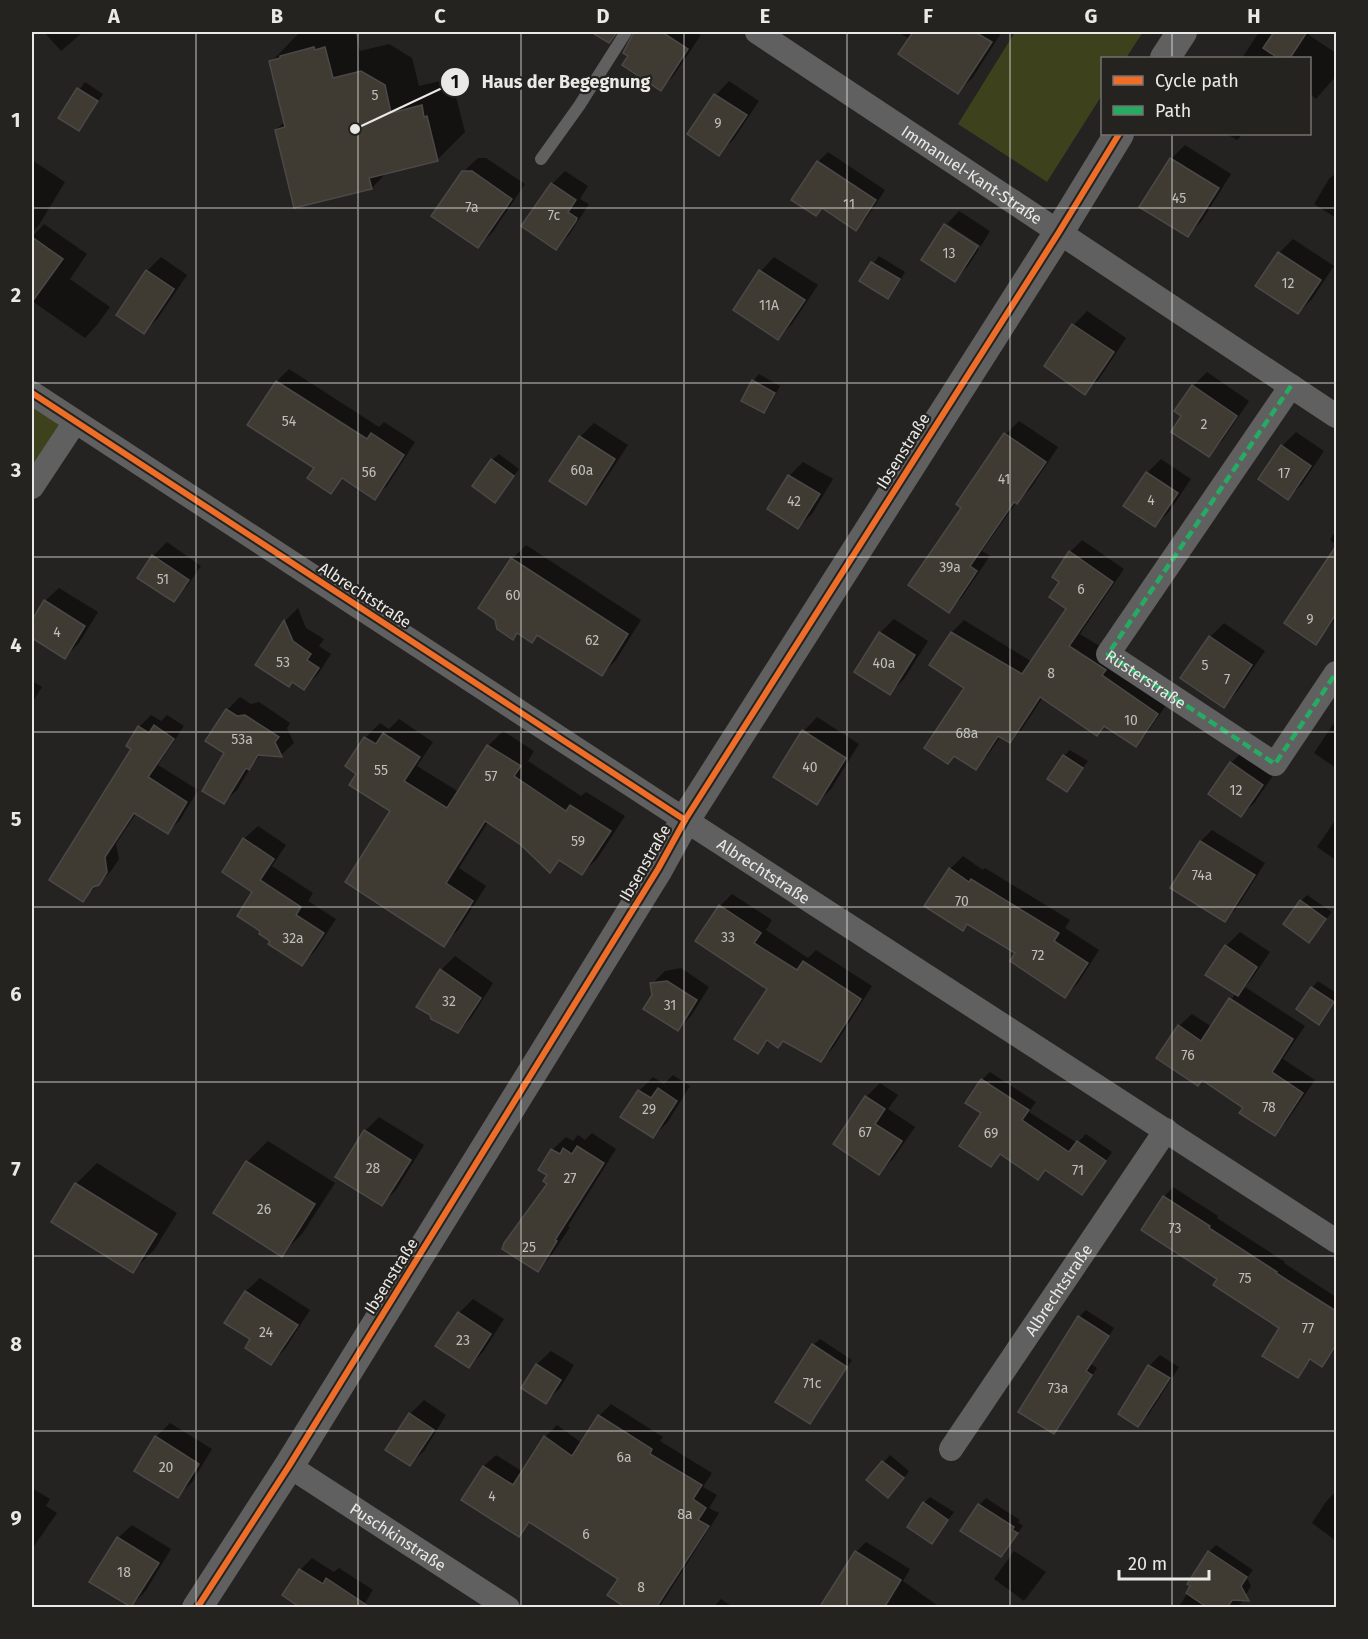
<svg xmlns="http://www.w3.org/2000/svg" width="1368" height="1639" viewBox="0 0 1368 1639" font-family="'Fira Sans',sans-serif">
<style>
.green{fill:#3d421d}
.shadow{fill:#0007}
.building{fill:#3f3b33;stroke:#4a4948;stroke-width:1.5}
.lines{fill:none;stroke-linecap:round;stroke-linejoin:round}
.service{stroke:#606061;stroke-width:12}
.minor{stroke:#606061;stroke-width:24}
.tertiary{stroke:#606061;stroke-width:30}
.quiet{stroke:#26ab63;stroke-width:4.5;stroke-dasharray:9 4.5;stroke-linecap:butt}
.cycleway-casing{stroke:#252320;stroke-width:10}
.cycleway{stroke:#ee6e29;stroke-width:6}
.grid{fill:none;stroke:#eae9e6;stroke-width:1.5;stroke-opacity:0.55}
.labels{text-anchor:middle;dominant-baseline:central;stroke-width:4.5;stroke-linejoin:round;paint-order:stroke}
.number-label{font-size:14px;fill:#bfbeb9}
.street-label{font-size:16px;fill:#eae9e6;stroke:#252320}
.leader{fill:none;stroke:#eae9e6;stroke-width:2}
.callout-dot{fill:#eae9e6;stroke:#252320;stroke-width:2}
.mark-label{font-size:18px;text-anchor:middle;font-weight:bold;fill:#111}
.callout-label{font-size:18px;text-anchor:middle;font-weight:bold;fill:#eae9e6;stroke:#252320;stroke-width:4.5;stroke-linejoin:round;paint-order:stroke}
.neatline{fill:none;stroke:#eae9e6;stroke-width:2}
.grid-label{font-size:20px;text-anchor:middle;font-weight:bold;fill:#eae9e6}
</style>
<rect width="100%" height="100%" fill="#242321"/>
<g class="green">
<polygon points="1015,32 1143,32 1126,58 1102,58 1102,95 1047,182 958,124"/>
<polygon points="32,397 70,422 32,478"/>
</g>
<g class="shadow">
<polygon points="44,32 83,32 61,51"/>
<polygon points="306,32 355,32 360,51 389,44 412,58 419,86 449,79 452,90 454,89 465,132 437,160 387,172 372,188 276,130 285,121 271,62 298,34"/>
<polygon points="635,32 696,32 701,35 674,75 661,89 630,56"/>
<polygon points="898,32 1002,32 973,77 958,92 909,39"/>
<polygon points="1259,32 1312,32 1309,35 1336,53 1336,76 1316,99 1310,94 1310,58 1242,58"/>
<polygon points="729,81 759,101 733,140 719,154 689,134 716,95"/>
<polygon points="85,82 103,94 85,123 78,129 60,117"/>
<polygon points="1227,134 1243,134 1237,140"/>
<polygon points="1185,145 1231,174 1201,222 1187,236 1141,206 1171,159"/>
<polygon points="828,152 885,190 866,219 856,229 823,207 816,214 818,162"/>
<polygon points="478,158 486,158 525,184 492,233 478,246 463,172"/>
<polygon points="32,160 65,182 39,225 32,232"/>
<polygon points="565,171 588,186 580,199 589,204 569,235 556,248 552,184"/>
<polygon points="1336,173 1336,218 1314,204 1329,179"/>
<polygon points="959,211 990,231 981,246 947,224"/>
<polygon points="44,224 87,254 70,279 110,307 97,325 85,338 32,301 32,237"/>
<polygon points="946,224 946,227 979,249 968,266 955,280 923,259"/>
<polygon points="1293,239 1334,266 1312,299 1298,313 1258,286 1279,253"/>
<polygon points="879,256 905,272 894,291 888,297 861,281"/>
<polygon points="161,257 187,275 158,318 144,332 147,271"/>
<polygon points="774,257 818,285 792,324 778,338 761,271"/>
<polygon points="1087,311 1126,338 1099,379 1085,393 1074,325"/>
<polygon points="289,369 379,427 384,422 415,442 387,486 374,498 344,478 331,492 316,467 249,425 277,381"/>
<polygon points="1207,372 1249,401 1222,441 1208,455 1183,416 1193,386"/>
<polygon points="759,374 780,386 770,405 764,411 753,381"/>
<polygon points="1019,421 1058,447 1031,488 1016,503 982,551 990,556 962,597 949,611 963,507 1006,434"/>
<polygon points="594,423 628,445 599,489 585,503 580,437"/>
<polygon points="1296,432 1324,451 1302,484 1288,498 1282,446"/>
<polygon points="499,454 519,469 501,494 492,460"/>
<polygon points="1161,459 1191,479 1169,512 1155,525 1147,473"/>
<polygon points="803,462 833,479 812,514 798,527 769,509 789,476"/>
<polygon points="1336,530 1336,545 1330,540"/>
<polygon points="1082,540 1124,569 1080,634 1117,657 1169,701 1147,733 1135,745 1105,725 1097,734 1043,697 1022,729 1010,741 1001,736 987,756 975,768 966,687 931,665 952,632 964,620 1032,662 1068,608 1061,581 1070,552"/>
<polygon points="167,542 201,566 187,586 174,600 153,556"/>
<polygon points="526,545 641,620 616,660 602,674 539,634 532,641 518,632 512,638 512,559"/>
<polygon points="1336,549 1336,618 1316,643 1286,622"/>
<polygon points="59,588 98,612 79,643 65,657 32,636 32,623 45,601"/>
<polygon points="298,608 306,628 324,639 319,646 331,654 318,674 304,688 257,664 285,621"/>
<polygon points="894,619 928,641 904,679 890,693 880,633"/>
<polygon points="1224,623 1265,651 1237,692 1223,706 1210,637"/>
<polygon points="32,681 42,687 32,703"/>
<polygon points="240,697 251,704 259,702 290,723 287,728 294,743 281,755 262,754 252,765 237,790 224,802 227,710"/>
<polygon points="151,715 161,721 167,715 184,726 158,765 198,790 180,820 168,832 137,812 116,844 119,859 111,871 83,900 133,748 128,745 140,726"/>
<polygon points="817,717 859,744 831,789 817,803 775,776 804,731"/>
<polygon points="399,719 433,742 417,766 459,792 488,746 503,731 534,751 528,761 581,796 586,792 625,816 597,859 582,873 561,859 550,871 522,844 488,822 459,868 486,886 458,930 443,945 392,811 358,773 347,765 365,738 380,723 389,729"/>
<polygon points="1336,720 1336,768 1314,753"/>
<polygon points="1245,749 1276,771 1255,802 1241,816 1231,763"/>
<polygon points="1070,750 1088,761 1067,790 1064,756"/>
<polygon points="1336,819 1336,860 1317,847"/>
<polygon points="258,826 286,845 272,866 313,893 308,901 336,919 315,951 302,964 272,941 254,892 224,872 244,839"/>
<polygon points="1212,830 1265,863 1236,909 1225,920 1172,888 1201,841"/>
<polygon points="963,856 983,870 985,868 1070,920 1065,928 1099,950 1078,983 1065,996 1017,953 968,923 962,929 950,869"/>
<polygon points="732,894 772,920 766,930 808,958 816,950 872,986 833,1048 820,1061 784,1040 770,1040 758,1052 769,988 720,906"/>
<polygon points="1307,895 1332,912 1309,941 1301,901"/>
<polygon points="1240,932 1270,952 1251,980 1245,987 1305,1026 1283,1059 1315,1080 1287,1121 1274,1134 1245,1108 1203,1079 1198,1084 1179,1026 1192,1014 1212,1027 1236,993 1226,946"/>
<polygon points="455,956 493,983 471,1018 458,1032 441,970"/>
<polygon points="681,968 709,987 691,1016 678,1029 654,995 652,984 665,971"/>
<polygon points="1318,981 1336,993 1336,1000 1319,1023 1312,988"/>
<polygon points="990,1072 1036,1102 1029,1112 1077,1143 1086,1134 1112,1152 1090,1185 1082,1193 1047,1169 1038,1178 1002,1153 991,1165 983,1113 982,1080"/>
<polygon points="673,1075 690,1086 667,1123 653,1136 639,1091 653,1077 664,1084"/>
<polygon points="880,1083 898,1095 888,1109 915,1127 893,1159 879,1173 866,1097"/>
<polygon points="379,1117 424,1145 396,1190 382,1204 365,1131"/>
<polygon points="592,1133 616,1149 568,1226 570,1227 551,1256 538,1270 552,1150 566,1137 573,1141 578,1135 585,1140"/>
<polygon points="268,1141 335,1183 302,1234 281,1255 215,1213 247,1162"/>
<polygon points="97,1163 177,1213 154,1250 133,1271 76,1184"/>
<polygon points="1173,1187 1218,1216 1217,1218 1285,1262 1284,1263 1336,1297 1336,1352 1334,1351 1322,1365 1312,1359 1297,1377 1281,1328 1219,1279 1143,1230 1164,1197"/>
<polygon points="260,1278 310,1310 285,1349 271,1363 252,1339 226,1322 246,1291"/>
<polygon points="473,1299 504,1319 483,1352 469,1366 459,1313"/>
<polygon points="1086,1310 1114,1328 1091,1364 1097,1368 1060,1426 1053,1433 1020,1411 1079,1317"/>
<polygon points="820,1339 852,1360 816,1416 810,1422 813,1345"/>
<polygon points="551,1351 574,1365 560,1388 546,1402 523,1388 537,1364"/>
<polygon points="1160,1355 1179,1367 1149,1414 1138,1425 1120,1413 1149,1366"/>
<polygon points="424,1400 446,1415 424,1451 410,1464 410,1414"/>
<polygon points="611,1404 663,1437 660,1441 712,1473 703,1487 717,1495 709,1508 719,1513 659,1608 629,1608 620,1579 531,1522 518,1535 463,1499 484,1466 496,1455 523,1472 545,1437 557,1425 582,1443 599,1416"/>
<polygon points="170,1423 212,1449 192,1482 178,1496 156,1437"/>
<polygon points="890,1455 909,1471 895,1490 868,1480"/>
<polygon points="32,1488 50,1499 46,1506 57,1513 32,1549"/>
<polygon points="1336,1491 1336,1541 1312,1523 1325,1503"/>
<polygon points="930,1497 954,1512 932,1542 924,1503"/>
<polygon points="986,1498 1020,1520 1018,1522 1023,1526 1001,1556 963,1531 979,1505"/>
<polygon points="132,1525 171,1549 145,1592 131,1605 118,1538"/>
<polygon points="866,1542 910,1569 903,1581 941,1608 826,1608 856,1552"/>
<polygon points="1216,1545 1253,1570 1247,1578 1251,1586 1238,1608 1178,1608 1192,1586 1209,1552"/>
<polygon points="1014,1551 1046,1572 1024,1601 994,1579"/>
<polygon points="312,1558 334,1572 339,1568 373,1590 362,1608 284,1595 300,1570"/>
<polygon points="721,1599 734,1608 713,1608"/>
</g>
<g class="building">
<polygon points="591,32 617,32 609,43"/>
<polygon points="634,32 662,32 688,49 661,91 622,65 628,56 623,53"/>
<polygon points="913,32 975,32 992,42 958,94 898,54"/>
<polygon points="1274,32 1307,32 1290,58 1278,58 1263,48"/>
<polygon points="314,47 315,50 325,47 333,78 361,71 385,85 391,113 422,105 424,117 427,116 438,161 369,178 372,189 294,208 275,130 285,127 269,61 280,58 280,56"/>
<polygon points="77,88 98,101 79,131 58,118"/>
<polygon points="714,94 747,115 719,156 687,134"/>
<polygon points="1170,158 1219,188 1188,237 1139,207"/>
<polygon points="817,161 876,200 856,231 822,208 816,216 791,200"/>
<polygon points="462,171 472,171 512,199 478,248 431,216"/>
<polygon points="551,183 576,200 568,212 577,218 576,221 556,250 521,226"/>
<polygon points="944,224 978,246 955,282 921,260"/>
<polygon points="32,237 63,259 32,302"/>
<polygon points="1278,252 1321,280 1298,314 1255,286"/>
<polygon points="871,262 900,279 888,299 859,281"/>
<polygon points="146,270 174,289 144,334 116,315"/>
<polygon points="759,270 805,300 778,340 733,310"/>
<polygon points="1072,324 1114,352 1085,395 1044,366"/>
<polygon points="752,380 775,393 764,413 741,401"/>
<polygon points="276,381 367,439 371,433 404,455 375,500 342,478 331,494 307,478 314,468 247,425"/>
<polygon points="1192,385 1237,416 1209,457 1171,432 1181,416 1174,411"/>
<polygon points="1004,433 1046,462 1017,504 1014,502 970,566 977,571 949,613 908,585 961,508 956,504"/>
<polygon points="579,436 615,459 586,505 549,481"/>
<polygon points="1281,445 1311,466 1288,500 1258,479"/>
<polygon points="491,459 514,476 495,503 472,486"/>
<polygon points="1146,472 1178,493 1155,527 1123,506"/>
<polygon points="788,475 820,494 798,529 767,509"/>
<polygon points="1336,546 1336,614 1316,645 1284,623"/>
<polygon points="1069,551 1113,582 1069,646 1106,670 1102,675 1158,714 1136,747 1104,726 1097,736 1040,697 1010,743 998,736 976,770 954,756 948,764 924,748 964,688 929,665 951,632 1022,674 1066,609 1049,597 1059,582 1052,577"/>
<polygon points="152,555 189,580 174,602 137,578"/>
<polygon points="511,558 628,634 602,676 537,635 532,643 517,633 513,640 497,629 495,620 478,608"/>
<polygon points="44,600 85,626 65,659 32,638 32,620"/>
<polygon points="284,620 293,641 311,654 307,660 319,668 304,690 292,682 289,687 255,665"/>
<polygon points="879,632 915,655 890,695 854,672"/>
<polygon points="1209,636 1252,665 1224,708 1180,678"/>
<polygon points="226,709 237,716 245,715 279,737 275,742 282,757 258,755 249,770 246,768 224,804 202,791 224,753 205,741"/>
<polygon points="154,725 174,739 148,777 187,802 168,834 134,813 105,857 107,872 99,885 93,887 83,902 49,880 131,749 126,746 138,726 149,733"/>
<polygon points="802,730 846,758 817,805 773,777"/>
<polygon points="383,733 420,757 404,781 447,808 487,745 521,766 514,776 566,811 570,805 611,831 582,875 559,860 550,873 521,845 485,821 446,883 473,901 444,947 345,882 390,811 349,785 356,774 345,766 364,737 376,744"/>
<polygon points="1063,755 1083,768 1067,792 1047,779"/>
<polygon points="1230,762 1263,785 1241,817 1208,794"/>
<polygon points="243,838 274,859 260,880 301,907 296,915 324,933 302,966 268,944 270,941 259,934 260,931 237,916 252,892 222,872"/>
<polygon points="1200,841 1255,875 1225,922 1170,888"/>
<polygon points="949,868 969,882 971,879 1059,933 1054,941 1088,963 1065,998 1010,961 1015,953 967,924 963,931 924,906"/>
<polygon points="1300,900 1326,919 1309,943 1283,924"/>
<polygon points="719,905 761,933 754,943 797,970 803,961 861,999 821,1062 783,1041 778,1048 767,1040 758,1054 734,1039 767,989 695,941"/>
<polygon points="1225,945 1257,967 1238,996 1205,975"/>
<polygon points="440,969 481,998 458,1033 431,1019 430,1015 416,1007"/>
<polygon points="667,981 697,1000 678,1031 643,1009 652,995 650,983"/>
<polygon points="1311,987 1334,1002 1319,1025 1296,1009"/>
<polygon points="1229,998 1293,1039 1272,1072 1303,1093 1275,1136 1239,1113 1243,1108 1202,1080 1198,1086 1156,1058 1178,1025 1201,1041"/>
<polygon points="981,1079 1029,1110 1022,1120 1069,1152 1077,1141 1106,1161 1082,1195 1045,1170 1038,1180 1000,1154 991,1167 959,1146 981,1113 965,1103"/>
<polygon points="658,1088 677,1101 653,1138 620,1117 638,1090 651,1098"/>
<polygon points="865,1096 885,1109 875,1124 902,1141 879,1175 833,1144"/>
<polygon points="364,1130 411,1160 382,1206 335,1177"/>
<polygon points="577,1146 604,1163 555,1240 557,1241 538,1272 502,1249 504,1243 547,1184 543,1181 547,1175 538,1170 551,1149 560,1154 563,1148 572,1154"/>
<polygon points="246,1161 315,1204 282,1257 213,1213"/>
<polygon points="75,1183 157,1234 133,1273 51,1222"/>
<polygon points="1163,1196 1210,1226 1209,1228 1277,1272 1276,1273 1336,1311 1336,1345 1322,1367 1310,1359 1298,1378 1262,1356 1279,1328 1213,1285 1217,1279 1141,1230"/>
<polygon points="245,1291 298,1325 271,1365 245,1348 250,1339 224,1323"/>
<polygon points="458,1312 491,1334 469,1368 435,1346"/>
<polygon points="1078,1316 1109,1336 1086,1371 1092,1375 1054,1434 1018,1412"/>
<polygon points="812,1344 847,1367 810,1424 775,1402"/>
<polygon points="536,1364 561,1380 546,1404 521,1388"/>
<polygon points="1148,1365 1170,1378 1138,1427 1118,1414"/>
<polygon points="409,1413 434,1430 410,1466 385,1450"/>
<polygon points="598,1415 652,1449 650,1454 702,1485 693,1499 706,1508 698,1520 709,1526 656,1608 626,1608 607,1595 618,1579 529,1522 519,1537 461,1500 483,1466 513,1485 544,1436 572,1456"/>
<polygon points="155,1436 199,1464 178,1498 134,1471"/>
<polygon points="882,1461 904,1478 888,1498 866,1480"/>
<polygon points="923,1502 948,1520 932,1544 907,1527"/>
<polygon points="978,1504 1014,1527 1012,1530 1018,1533 1001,1557 960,1531"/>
<polygon points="117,1537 159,1563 131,1607 89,1582"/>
<polygon points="855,1551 901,1580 884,1608 819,1608"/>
<polygon points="1208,1551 1247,1577 1241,1586 1249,1601 1232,1600 1227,1608 1208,1608 1186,1593 1190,1586 1187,1584"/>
<polygon points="299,1569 323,1584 326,1578 371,1608 301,1608 282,1595"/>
</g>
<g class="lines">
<polyline class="service" points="541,159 579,106 626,32"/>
<g class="minor">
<path id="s1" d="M757,32L1336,416"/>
<path id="s2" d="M1291,386L1108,654L1275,764L1336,673"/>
<path id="s3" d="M32,393L662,805L1336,1241"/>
<polyline points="32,487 75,422"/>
<path id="s4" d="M951,1449L1166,1130"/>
<path id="s5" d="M289,1466L508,1608"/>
</g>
<g class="tertiary">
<polyline points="1165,58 1182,32"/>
<polyline points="197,1608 289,1466 658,869 685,820 1059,232 1119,134"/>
</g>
<polyline class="quiet" points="1291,386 1108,654 1275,764 1336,673"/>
<defs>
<g id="cycleway">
<polyline points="32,393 685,820"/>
<polyline points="197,1608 289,1466 658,869 685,820 1059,232 1119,134"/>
</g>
</defs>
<use href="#cycleway" class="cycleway-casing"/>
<use href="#cycleway" class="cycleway"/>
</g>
<path class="grid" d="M196,32V1608M358,32V1608M521,32V1608M684,32V1608M847,32V1608M1010,32V1608M1172,32V58M1172,134V1608M32,208H1336M32,383H1336M32,557H1336M32,732H1336M32,907H1336M32,1082H1336M32,1256H1336M32,1431H1336"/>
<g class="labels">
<g class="number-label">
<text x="375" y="95">5</text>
<text x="718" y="123">9</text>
<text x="1179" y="198">45</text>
<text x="849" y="204">11</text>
<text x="472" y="207">7a</text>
<text x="554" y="215">7c</text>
<text x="949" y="253">13</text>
<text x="1288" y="283">12</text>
<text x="769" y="305">11A</text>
<text x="289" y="421">54</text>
<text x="1204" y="424">2</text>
<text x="582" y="470">60a</text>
<text x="369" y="472">56</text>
<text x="1284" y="473">17</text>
<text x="1004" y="479">41</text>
<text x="1151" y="500">4</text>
<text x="794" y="501">42</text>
<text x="950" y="567">39a</text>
<text x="163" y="579">51</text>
<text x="1081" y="589">6</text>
<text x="513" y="595">60</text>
<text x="1310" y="619">9</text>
<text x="57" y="632">4</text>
<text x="592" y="640">62</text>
<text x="283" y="662">53</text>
<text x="884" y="663">40a</text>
<text x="1205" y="665">5</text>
<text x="1051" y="673">8</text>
<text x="1227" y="679">7</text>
<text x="1131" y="720">10</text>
<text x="967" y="733">68a</text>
<text x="242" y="739">53a</text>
<text x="810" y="767">40</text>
<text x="381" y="770">55</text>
<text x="491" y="776">57</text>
<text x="1236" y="790">12</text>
<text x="578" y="841">59</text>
<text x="1202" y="875">74a</text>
<text x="962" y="901">70</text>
<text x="728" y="937">33</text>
<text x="293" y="938">32a</text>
<text x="1038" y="955">72</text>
<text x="449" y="1001">32</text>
<text x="670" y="1005">31</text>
<text x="1188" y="1055">76</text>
<text x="1269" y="1107">78</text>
<text x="649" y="1109">29</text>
<text x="865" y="1132">67</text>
<text x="991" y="1133">69</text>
<text x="373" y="1168">28</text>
<text x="1078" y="1170">71</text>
<text x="570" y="1178">27</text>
<text x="264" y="1209">26</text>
<text x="1175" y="1228">73</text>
<text x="529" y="1247">25</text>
<text x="1245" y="1278">75</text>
<text x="1308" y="1328">77</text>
<text x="266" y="1332">24</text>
<text x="463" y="1340">23</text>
<text x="812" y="1383">71c</text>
<text x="1058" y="1388">73a</text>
<text x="624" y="1457">6a</text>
<text x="166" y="1467">20</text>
<text x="492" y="1496">4</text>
<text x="685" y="1514">8a</text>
<text x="586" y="1534">6</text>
<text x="124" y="1572">18</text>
<text x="641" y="1587">8</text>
</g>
<g class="street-label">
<text stroke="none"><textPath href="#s1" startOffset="258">Immanuel-Kant-Straße</textPath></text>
<text transform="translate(903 451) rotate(-58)">Ibsenstraße</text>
<text transform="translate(365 595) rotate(33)">Albrechtstraße</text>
<text stroke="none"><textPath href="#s2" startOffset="370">Rüsterstraße</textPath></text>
<text transform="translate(645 863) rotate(-60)">Ibsenstraße</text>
<text stroke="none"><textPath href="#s3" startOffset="874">Albrechtstraße</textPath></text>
<text transform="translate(391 1276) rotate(-58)">Ibsenstraße</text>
<text stroke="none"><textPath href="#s4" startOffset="192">Albrechtstraße</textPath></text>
<text stroke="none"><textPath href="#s5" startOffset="130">Puschkinstraße</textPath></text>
</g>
</g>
<path class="leader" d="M355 129L455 82"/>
<g class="callout-dot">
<circle cx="355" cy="129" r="6"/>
<circle cx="455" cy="82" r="15"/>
</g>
<g class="mark-label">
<text x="455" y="88">1</text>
</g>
<g class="callout-label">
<text x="566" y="88">Haus der Begegnung</text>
</g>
<rect width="1368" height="1639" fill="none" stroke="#252320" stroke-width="66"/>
<rect x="1101" y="57" width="210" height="78" fill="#252320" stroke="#74726f" stroke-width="1.5"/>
<rect x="1113" y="76" width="30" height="9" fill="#ee6e29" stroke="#74726f" stroke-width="1.5"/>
<text x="1155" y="87" font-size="18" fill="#eae9e6">Cycle path</text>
<rect x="1113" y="106" width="30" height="9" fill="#26ab63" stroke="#74726f" stroke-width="1.5"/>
<text x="1155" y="117" font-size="18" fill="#eae9e6">Path</text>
<path d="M1119 1570v9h90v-9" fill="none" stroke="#eae9e6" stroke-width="3"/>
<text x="1128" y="1570" font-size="18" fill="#eae9e6" stroke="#252320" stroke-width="4.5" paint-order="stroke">20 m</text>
<rect x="33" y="33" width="1302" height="1573" class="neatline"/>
<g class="grid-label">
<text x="114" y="23">A</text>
<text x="277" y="23">B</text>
<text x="440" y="23">C</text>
<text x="603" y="23">D</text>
<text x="765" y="23">E</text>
<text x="928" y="23">F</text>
<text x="1091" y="23">G</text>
<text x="1254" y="23">H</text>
<text x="16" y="127">1</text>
<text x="16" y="302">2</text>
<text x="16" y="477">3</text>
<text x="16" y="652">4</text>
<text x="16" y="826">5</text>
<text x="16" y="1001">6</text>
<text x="16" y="1176">7</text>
<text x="16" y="1351">8</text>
<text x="16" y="1525">9</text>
</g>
</svg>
